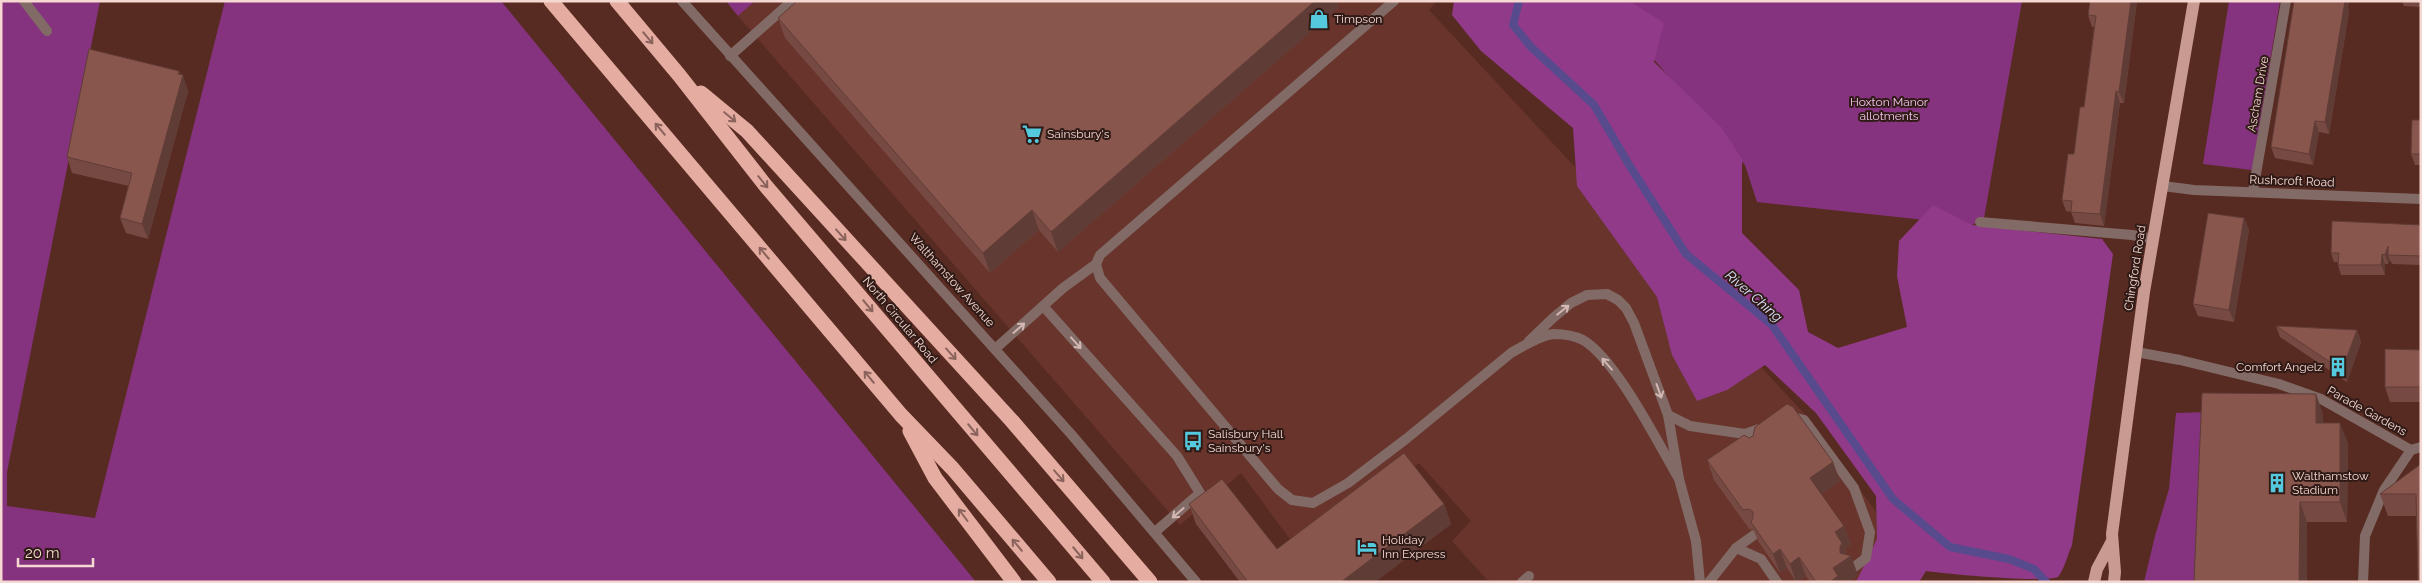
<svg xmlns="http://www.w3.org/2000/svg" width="2422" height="583" viewBox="0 0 2422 583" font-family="Raleway,sans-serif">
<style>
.built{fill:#68342b}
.green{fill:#86337f}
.forest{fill:#913a89}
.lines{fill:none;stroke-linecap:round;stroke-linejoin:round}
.stream{stroke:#574b8d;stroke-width:8}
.lane{stroke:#826b66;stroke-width:10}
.street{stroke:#826b66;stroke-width:10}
.primary{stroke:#c99a91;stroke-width:12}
.highway{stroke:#e5aca1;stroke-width:15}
.wall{fill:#764a42}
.shaded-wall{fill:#603c36}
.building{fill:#89564d;stroke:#603c36}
.oneway{stroke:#8a635c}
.oneway2{stroke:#d3b7b2}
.labels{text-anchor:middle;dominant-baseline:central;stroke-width:4;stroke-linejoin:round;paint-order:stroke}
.poi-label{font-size:12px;fill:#f6d8d2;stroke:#2f1a16;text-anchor:start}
.street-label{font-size:12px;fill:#f6d8d2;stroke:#2f1a16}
.park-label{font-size:12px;fill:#f2c4eb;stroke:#2f1a16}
.water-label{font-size:14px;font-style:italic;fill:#d7e0fa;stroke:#2f1a16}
</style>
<rect width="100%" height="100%" fill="#582b22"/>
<polygon class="built" points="755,1 1437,1 1429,10 1812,422 1878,515 1878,582 1489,582 1452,541 1471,521 1419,463 1301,554 1241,473 1180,525 738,16"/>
<g class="green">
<polygon points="1,1 100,1 7,472 7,506 95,518 225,1 501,1 976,582 1,582"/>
<polygon points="726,1 755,1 738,16"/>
<polygon points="1610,1 2022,1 1984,218 1972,225 1757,202 1745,165 1620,20"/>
<polygon points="2229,1 2280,1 2252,170 2203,164"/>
<polygon points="2209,412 2202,582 2144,582 2155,536 2169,489 2176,413"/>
</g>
<path class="forest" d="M1454,1H1629L1664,23L1654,62L1721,127L1742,159V233L1799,290L1808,332L1838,348L1907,327L1897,276L1899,241L1933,205L1972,225L2102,239L2113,254L2072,545C2068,554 2064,570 2058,577C2043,583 1948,574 1926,571L1919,582H1856L1877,539L1876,496L1816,413L1765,365L1727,390L1697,401L1672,355L1657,297L1577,186L1573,128L1481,51L1452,15Z"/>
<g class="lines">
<polyline class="stream" points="1519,1 1513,25 1531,47 1594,105 1631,168 1686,254 1772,325 1893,499 1950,547 2009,559 2034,569 2046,582"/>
<g class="lane">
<polyline points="24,1 47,31"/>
<polyline points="730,56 792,1"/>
<polyline points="1980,222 2132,235 2153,239"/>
<path d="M1096,264L1100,278L1278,489L1292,500L1313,503L1348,483L1406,439L1511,353C1523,346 1539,336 1553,334C1562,334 1575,336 1583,340C1616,359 1659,445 1679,479"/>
<polyline points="1044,307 1177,456 1200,493 1155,532"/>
<polyline points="1529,341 1553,318 1571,303 1587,295 1607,294 1618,300 1626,308 1634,323 1668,415 1679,479 1696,541 1700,582"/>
<polyline points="995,349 1063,288 1096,264 1100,255 1394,1"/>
<polyline points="1668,415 1690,426 1745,434 1748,439"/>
<polyline points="1790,417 1804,420 1854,488 1870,532 1866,558 1853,568"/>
<polyline points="1745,434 1765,427"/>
<polyline points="1736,548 1761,559 1777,582"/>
<polyline points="1522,582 1529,576"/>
<polyline points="1709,582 1736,548 1754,535"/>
</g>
<g class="street">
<polyline points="682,1 1071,434 1196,582"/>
<polyline points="2163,186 2194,190 2421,199"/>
<polyline points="2253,191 2286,1"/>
<polyline points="2136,352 2180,360 2279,384 2321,399 2411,450"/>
<polyline points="2363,582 2365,536 2384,490 2411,450 2421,447"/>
</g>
<g class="primary">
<polyline points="2094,582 2097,569 2112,541"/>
<polyline points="2114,582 2115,572 2112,534 2144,292 2194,1"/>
</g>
<g class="highway">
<polyline points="551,1 901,415 953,469 1049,582"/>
<polyline points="617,1 679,75 765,185 1103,582"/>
<polyline points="701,93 747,131 1012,421 1150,582"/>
<polyline points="910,431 935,478 1014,582"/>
</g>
</g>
<g class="wall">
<polygon points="2137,1 2124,103 2120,103 2104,226 2075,223 2071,212 2066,211 2062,200 2074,154 2084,107 2094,27 2092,27 2088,15"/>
<polygon points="2294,1 2349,1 2348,7 2349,12 2329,134 2319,132 2313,165 2275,158 2271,147"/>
<polygon points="2402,1 2421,1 2421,7 2404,6"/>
<polygon points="1339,7 1058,252 1039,230 990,273 785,38 778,18"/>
<polygon points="179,71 188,91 148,239 126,233 120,218 129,186 72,173 67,157"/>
<polygon points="2421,120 2421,165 2415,165 2411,154"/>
<polygon points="2244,218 2249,230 2234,322 2198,316 2193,304"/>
<polygon points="2421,225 2421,265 2392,264 2390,260 2388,264 2385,264 2385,275 2341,275 2338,265 2338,262 2334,262 2331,253"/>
<polygon points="2276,326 2357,330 2361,342 2347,382 2280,337"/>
<polygon points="2421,350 2421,402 2390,402 2385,387"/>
<polygon points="2323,414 2323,423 2348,443 2347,522 2307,522 2307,582 2194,582"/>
<polygon points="1749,438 1833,462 1840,481 1821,494 1844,526 1851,545 1845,549 1846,554 1858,575 1848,582 1810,582 1806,576 1798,582 1796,582 1787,568 1780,573 1758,541 1753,529 1750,530 1714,480 1707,460"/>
<polygon points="2421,464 2418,551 2417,516 2388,516 2380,494"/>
<polygon points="1189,504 1277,549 1444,504 1451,524 1375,582 1240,582 1196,524"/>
</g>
<g class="shaded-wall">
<polygon points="1315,1 1337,1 1339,7 1058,252 1051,232"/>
<polygon points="2131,1 2137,1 2124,103 2119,92"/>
<polygon points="2343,1 2349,1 2348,7 2349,12 2329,134 2325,122"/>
<polygon points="179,71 182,79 183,75 188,91 148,239 142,224"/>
<polygon points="2116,91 2120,103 2104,226 2100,214"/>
<polygon points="2315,121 2319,132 2313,165 2309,154"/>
<polygon points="1032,210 1039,230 990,273 983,253"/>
<polygon points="2244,218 2249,230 2234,322 2229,310"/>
<polygon points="2388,246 2388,255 2390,260 2388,264 2385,255"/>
<polygon points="2382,254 2385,264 2385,275 2381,265"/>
<polygon points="2357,330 2361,342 2347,382 2342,370"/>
<polygon points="2316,394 2323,414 2323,443 2316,423"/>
<polygon points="2340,423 2348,443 2347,522 2340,502"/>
<polygon points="1833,462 1840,481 1817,497 1810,478"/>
<polygon points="2300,502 2307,522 2307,582 2299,582"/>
<polygon points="1444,504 1451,524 1375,582 1341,582"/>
<polygon points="1844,526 1851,545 1845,549 1848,558 1851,556 1858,575 1848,582 1830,582 1833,568 1840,553 1835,532"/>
<polygon points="1780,549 1787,568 1780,573 1773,554"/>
<polygon points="1799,557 1806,576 1798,582 1796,582 1790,564"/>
</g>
<g class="building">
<polygon points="797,1 1315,1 1051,232 1032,210 983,253 778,18"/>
<polygon points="2090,1 2131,1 2119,92 2116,91 2100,214 2071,212 2072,201 2062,200 2068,154 2074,154 2080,107 2084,107 2096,16 2088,15"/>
<polygon points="2294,1 2345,1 2325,122 2315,121 2309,154 2271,147"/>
<polygon points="89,49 179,71 178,74 183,75 142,224 120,218 132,173 67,157"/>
<polygon points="2412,120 2421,120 2421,154 2411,154"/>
<polygon points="2208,213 2244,218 2229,310 2193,304"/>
<polygon points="2332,221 2421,225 2421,256 2388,255 2388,246 2385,255 2382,254 2381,265 2338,265 2339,253 2331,253"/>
<polygon points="2276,326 2357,330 2342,370"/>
<polygon points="2385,349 2421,350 2421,387 2385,387"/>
<polygon points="2202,393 2316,394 2316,423 2340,423 2340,502 2300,502 2299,582 2194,582"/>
<polygon points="1787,404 1793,407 1833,462 1810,478 1844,526 1835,532 1842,543 1840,547 1840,553 1851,556 1833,568 1838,576 1830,582 1816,582 1799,557 1790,564 1780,549 1773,554 1751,522 1753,518 1753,512 1749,509 1743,510 1707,460 1744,435 1749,438 1753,436 1755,427"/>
<polygon points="1404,453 1444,504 1341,582 1248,582 1189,504 1222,479 1277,549"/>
<polygon points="2421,464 2421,582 2418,582 2416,494 2380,494"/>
</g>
<defs><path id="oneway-shaft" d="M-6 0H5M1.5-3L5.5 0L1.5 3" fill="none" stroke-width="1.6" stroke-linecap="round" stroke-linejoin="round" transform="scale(1.25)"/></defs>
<g class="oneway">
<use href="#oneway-shaft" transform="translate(648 38) rotate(50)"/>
<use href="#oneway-shaft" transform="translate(730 117) rotate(40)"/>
<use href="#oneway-shaft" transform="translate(660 129) rotate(-130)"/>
<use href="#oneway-shaft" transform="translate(763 182) rotate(51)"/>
<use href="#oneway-shaft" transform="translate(841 235) rotate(48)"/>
<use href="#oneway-shaft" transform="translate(764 253) rotate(-130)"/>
<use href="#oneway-shaft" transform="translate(868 306) rotate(50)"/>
<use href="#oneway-shaft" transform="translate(951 354) rotate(48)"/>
<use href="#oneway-shaft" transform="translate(869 377) rotate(-130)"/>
<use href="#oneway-shaft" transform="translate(973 430) rotate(50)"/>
<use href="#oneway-shaft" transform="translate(1059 476) rotate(49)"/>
<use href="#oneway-shaft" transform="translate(963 515) rotate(-127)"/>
<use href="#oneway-shaft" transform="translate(1017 545) rotate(-130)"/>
<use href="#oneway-shaft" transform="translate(1078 553) rotate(50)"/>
</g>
<g class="oneway2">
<use href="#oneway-shaft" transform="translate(1563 310) rotate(-39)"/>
<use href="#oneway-shaft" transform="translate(1019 328) rotate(-41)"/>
<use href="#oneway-shaft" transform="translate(1076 343) rotate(48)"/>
<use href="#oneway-shaft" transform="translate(1607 364) rotate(-131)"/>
<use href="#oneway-shaft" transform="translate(1659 391) rotate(70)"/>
<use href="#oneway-shaft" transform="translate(1178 513) rotate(139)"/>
</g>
<defs>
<symbol id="shop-bare" viewBox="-9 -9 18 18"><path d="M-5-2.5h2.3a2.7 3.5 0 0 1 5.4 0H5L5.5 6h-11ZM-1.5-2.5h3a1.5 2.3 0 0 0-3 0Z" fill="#55cadf" stroke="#2f1a16" stroke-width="2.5" paint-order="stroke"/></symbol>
<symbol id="supermarket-bare" viewBox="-9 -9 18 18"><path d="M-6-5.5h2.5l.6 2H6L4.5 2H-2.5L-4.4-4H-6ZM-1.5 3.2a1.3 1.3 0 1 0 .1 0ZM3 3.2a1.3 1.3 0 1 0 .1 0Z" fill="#55cadf" stroke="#2f1a16" stroke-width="2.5" paint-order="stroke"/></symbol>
<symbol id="building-bare" viewBox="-9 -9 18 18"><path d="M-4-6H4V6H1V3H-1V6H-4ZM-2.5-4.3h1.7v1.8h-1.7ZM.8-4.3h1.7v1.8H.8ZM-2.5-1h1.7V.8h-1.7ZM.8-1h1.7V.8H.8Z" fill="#55cadf" stroke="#2f1a16" stroke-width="2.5" paint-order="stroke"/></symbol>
<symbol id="bus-bare" viewBox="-9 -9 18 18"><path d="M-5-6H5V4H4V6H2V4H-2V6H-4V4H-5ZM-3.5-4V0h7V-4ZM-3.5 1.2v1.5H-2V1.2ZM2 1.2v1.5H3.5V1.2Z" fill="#55cadf" stroke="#2f1a16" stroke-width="2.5" paint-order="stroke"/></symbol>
<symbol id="hotel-bare" viewBox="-9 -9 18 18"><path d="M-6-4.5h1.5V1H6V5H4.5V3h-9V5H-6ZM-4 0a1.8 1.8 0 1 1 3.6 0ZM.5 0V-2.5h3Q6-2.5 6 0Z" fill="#55cadf" stroke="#2f1a16" stroke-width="2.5" paint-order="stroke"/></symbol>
</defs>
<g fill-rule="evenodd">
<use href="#shop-bare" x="1305" y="5" width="28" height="28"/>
<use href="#supermarket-bare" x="1018" y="120" width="28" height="28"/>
<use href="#building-bare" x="2324" y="353" width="28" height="28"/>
<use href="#bus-bare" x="1179" y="427" width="28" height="28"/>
<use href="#building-bare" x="2263" y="469" width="28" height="28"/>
<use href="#hotel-bare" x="1353" y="533" width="28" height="28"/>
</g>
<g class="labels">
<g class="poi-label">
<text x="1334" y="19">Timpson</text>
<text x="1047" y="134">Sainsbury's</text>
<text x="2323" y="367" text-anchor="end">Comfort Angelz</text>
<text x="1208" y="434">Salisbury Hall<tspan x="1208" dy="14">Sainsbury's</tspan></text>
<text x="2292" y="476">Walthamstow<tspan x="2292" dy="14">Stadium</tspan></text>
<text x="1382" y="540">Holiday<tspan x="1382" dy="14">Inn Express</tspan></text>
</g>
<g class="street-label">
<text transform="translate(2258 94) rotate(-80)">Ascham Drive</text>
<text transform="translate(2292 181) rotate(2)">Rushcroft Road</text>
<text transform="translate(2135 268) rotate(-81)">Chingford Road</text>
<text transform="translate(952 280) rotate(48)">Walthamstow Avenue</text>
<text transform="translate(900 320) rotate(50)">North Circular Road</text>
<text transform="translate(2367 411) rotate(29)">Parade Gardens</text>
</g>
<g class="park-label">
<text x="1889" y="102">Hoxton Manor<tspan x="1889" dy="14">allotments</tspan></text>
</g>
<g class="water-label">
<text transform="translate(1754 296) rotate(41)">River Ching</text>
</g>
</g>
<rect width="2422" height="583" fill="none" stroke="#f6d8d2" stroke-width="5"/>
<path d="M18 558v8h75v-8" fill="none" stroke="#f6d8d2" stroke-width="2.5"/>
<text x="25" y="558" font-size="15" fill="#f6d8d2" stroke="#2f1a16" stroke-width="4" paint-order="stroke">20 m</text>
</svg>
